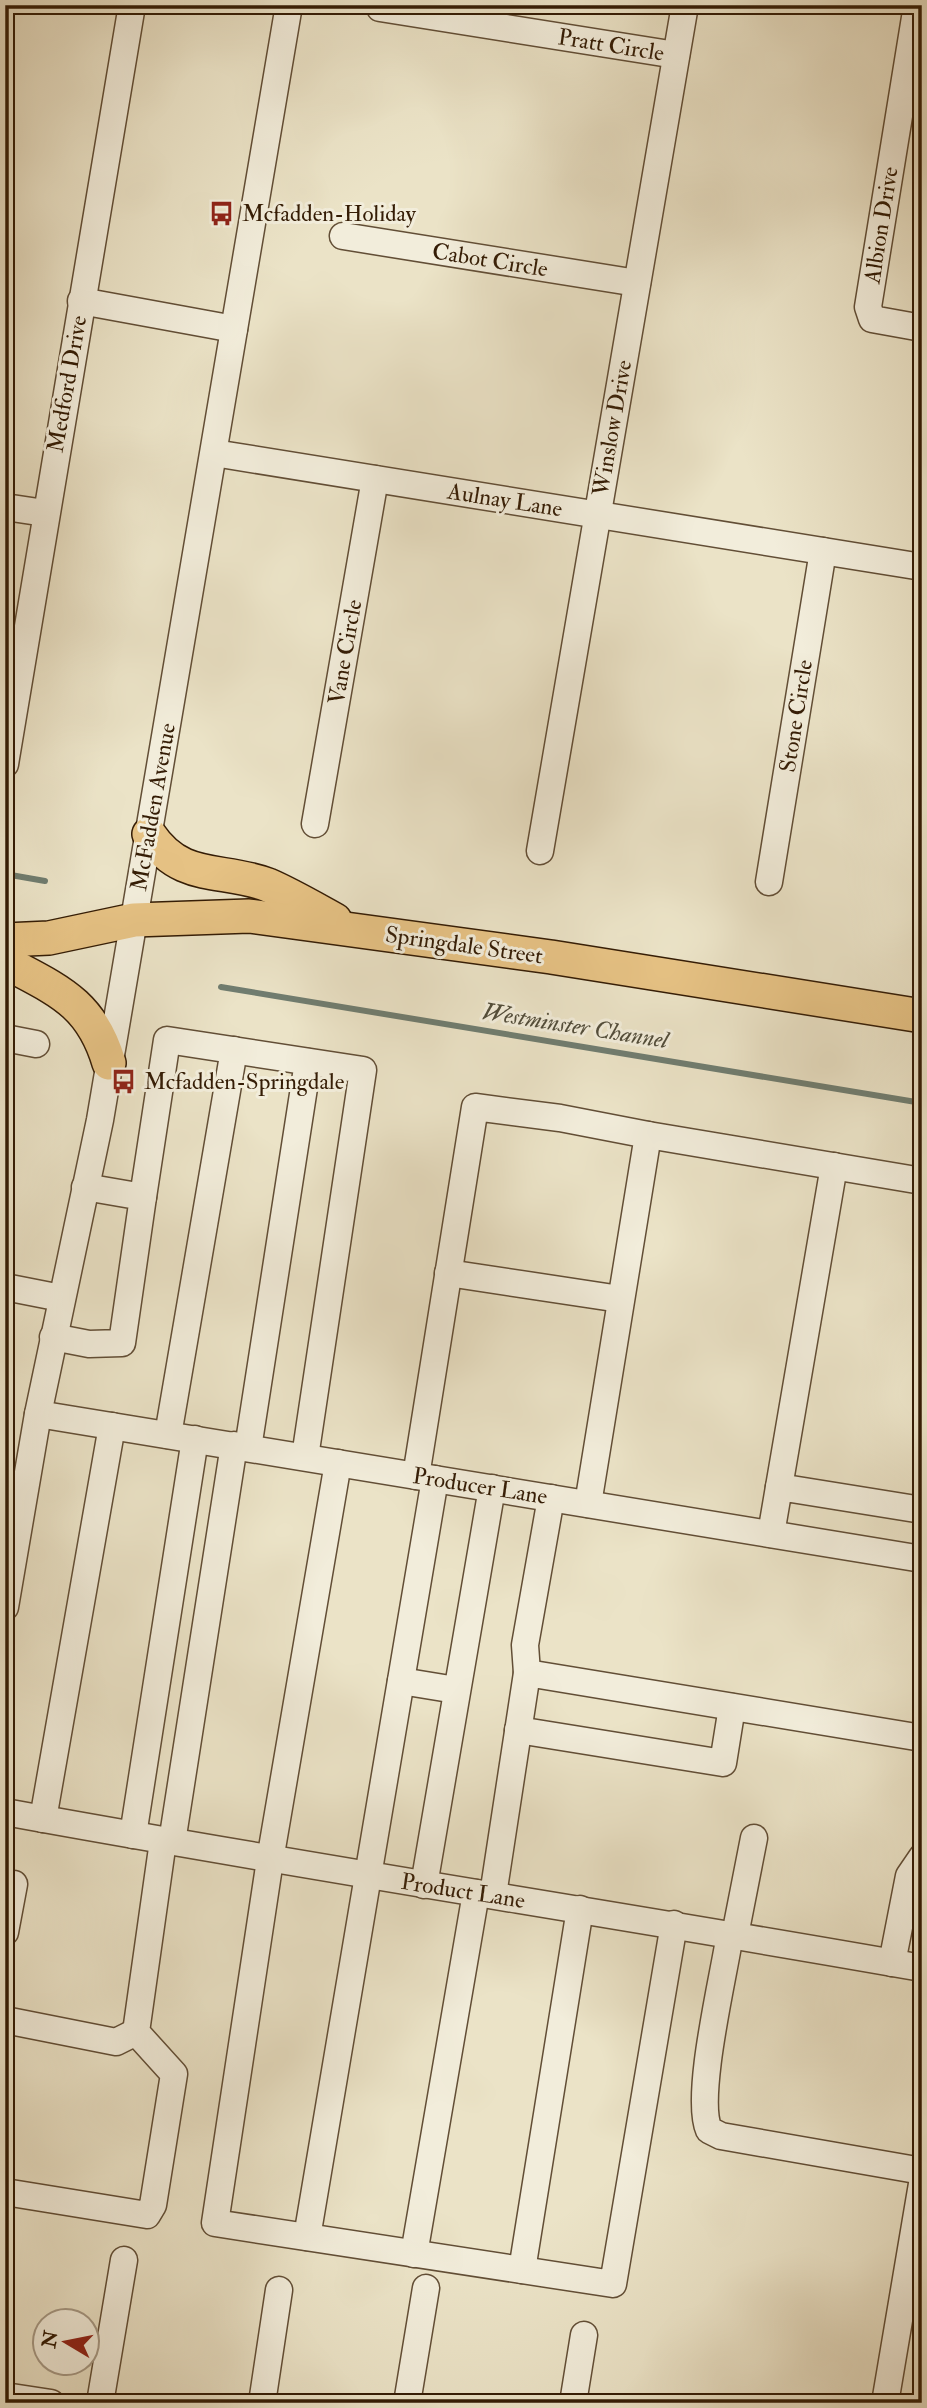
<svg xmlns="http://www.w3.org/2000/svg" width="927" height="2408" viewBox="0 0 927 2408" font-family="'IM FELL Double Pica',serif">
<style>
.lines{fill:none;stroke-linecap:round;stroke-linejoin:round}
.stream{stroke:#707d70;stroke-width:6}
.minor-casing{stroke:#624e36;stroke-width:29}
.major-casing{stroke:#341c05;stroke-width:36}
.minor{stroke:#f2eddb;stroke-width:26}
.major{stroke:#e6c284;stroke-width:33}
.labels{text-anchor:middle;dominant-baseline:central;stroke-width:6;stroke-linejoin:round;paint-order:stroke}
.street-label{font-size:23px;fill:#341c05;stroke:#f2eddb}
.poi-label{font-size:23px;fill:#341c05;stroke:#f2eddb;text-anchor:start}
.water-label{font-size:24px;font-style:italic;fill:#524d3b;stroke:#f2eddb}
</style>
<rect width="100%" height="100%" fill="#ebe3c7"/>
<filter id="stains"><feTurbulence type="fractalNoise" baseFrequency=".00286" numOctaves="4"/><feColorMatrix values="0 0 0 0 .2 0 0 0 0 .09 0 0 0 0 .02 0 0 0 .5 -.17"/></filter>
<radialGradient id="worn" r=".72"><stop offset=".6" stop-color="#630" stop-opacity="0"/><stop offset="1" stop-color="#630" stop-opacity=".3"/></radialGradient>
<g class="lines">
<g class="stream">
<polyline points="5,874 45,881"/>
<polyline points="221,987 922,1103"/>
</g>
<defs>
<g id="minor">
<polyline points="917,5 868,307 872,319 922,328"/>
<polyline points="380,8 676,55"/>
<polyline points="343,236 637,283"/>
<polyline points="81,301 234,329"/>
<polyline points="214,453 922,567"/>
<polyline points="5,507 45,513"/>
<polyline points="5,764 132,5"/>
<polyline points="315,824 375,479"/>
<polyline points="540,851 685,5"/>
<polyline points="769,882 823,551"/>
<polyline points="5,1038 36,1044"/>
<polyline points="648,1135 922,1181"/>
<polyline points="143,1197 167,1040 363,1070 305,1457"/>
<polyline points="448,1273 620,1299"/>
<polyline points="5,1287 61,1298"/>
<polyline points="53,1337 89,1344 122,1343 143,1197 85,1187"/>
<polyline points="38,1414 922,1559"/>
<polyline points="168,1435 234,1050"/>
<polyline points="248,1448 308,1062"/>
<polyline points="338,1463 270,1860 215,2223 613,2284 674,1924"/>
<polyline points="416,1476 475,1107 560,1118 648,1135 588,1504"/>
<polyline points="779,1487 834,1166"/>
<polyline points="771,1534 779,1487 922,1510"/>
<polyline points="5,1607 38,1414 100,1120 289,5"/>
<polyline points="527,1673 525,1645 551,1498"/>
<polyline points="401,1681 456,1690"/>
<polyline points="518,1730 723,1763 732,1707"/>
<path d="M5,1812C310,1868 616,1914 922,1968"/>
<polyline points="43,1819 112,1426"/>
<polyline points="133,1835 195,1439"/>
<polyline points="172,1842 234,1445"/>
<polyline points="424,1885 492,1488"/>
<polyline points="493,1895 527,1673 922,1738"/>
<polyline points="5,1932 14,1884"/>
<path d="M730,1934C724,1975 694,2097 709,2130L721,2136L922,2171"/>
<polyline points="735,1935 754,1838"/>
<polyline points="892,1963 909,1876 922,1857"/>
<polyline points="5,2020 116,2042 136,2032"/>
<polyline points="5,2192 147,2215 153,2205 174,2074 136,2032 163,1841"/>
<polyline points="307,2237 435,1479"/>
<polyline points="414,2254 476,1893"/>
<polyline points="522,2270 580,1909"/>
<polyline points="5,2396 51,2403"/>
<polyline points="100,2403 124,2260"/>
<polyline points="262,2403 279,2290"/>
<polyline points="407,2403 426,2288"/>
<polyline points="573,2403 584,2335"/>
<polyline points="885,2403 922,2184"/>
</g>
<g id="major">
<path d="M149,834C182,883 221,867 268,885C291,895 313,908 335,920"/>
<polyline points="5,940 49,938 134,920 249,916 551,957 922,1016"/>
<path d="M5,962C57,990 91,1002 109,1063"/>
</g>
</defs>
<use href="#minor" class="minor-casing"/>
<use href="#major" class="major-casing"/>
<use href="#minor" class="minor"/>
<use href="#major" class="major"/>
</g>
<defs>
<symbol id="bus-bare" viewBox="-9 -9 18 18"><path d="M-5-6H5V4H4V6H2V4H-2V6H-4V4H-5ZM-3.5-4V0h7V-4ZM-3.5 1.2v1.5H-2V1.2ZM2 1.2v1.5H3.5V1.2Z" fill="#8f2418" stroke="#f2eddb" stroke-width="2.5" paint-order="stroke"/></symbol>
</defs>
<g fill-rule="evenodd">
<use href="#bus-bare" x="204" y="196" width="35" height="35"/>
<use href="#bus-bare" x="106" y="1064" width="35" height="35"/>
</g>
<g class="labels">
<g class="street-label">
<text transform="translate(611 45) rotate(9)">Pratt Circle</text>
<text transform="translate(881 225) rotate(-81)">Albion Drive</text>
<text transform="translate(490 260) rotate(9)">Cabot Circle</text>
<text transform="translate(67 384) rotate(-80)">Medford Drive</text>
<text transform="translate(612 428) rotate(-80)">Winslow Drive</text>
<text transform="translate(505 500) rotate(9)">Aulnay Lane</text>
<text transform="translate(345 652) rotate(-80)">Vane Circle</text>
<text transform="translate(796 716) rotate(-81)">Stone Circle</text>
<text transform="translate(153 807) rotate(-80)">McFadden Avenue</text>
<text transform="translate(464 945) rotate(8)">Springdale Street</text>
<text transform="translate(480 1486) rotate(9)">Producer Lane</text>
<text transform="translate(463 1891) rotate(9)">Product Lane</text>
</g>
<g class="poi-label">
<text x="242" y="213">Mcfadden-Holiday</text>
<text x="144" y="1081">Mcfadden-Springdale</text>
</g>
<g class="water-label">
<text transform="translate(575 1026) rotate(9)">Westminster Channel</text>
</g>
</g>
<rect width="927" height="2408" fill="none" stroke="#ebe3c7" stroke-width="28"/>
<rect x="7" y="7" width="913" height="2394" fill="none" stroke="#341c05" stroke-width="3.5"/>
<rect x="14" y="14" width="899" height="2380" fill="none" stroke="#341c05" stroke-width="2"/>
<g transform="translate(66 2342) rotate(280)"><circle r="33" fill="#f2eddb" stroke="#a69985" stroke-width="2"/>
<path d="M0-5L12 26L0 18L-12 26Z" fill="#8f2418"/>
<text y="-10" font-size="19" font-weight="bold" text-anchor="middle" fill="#341c05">N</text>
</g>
<rect width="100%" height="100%" filter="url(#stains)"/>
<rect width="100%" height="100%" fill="url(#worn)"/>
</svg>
